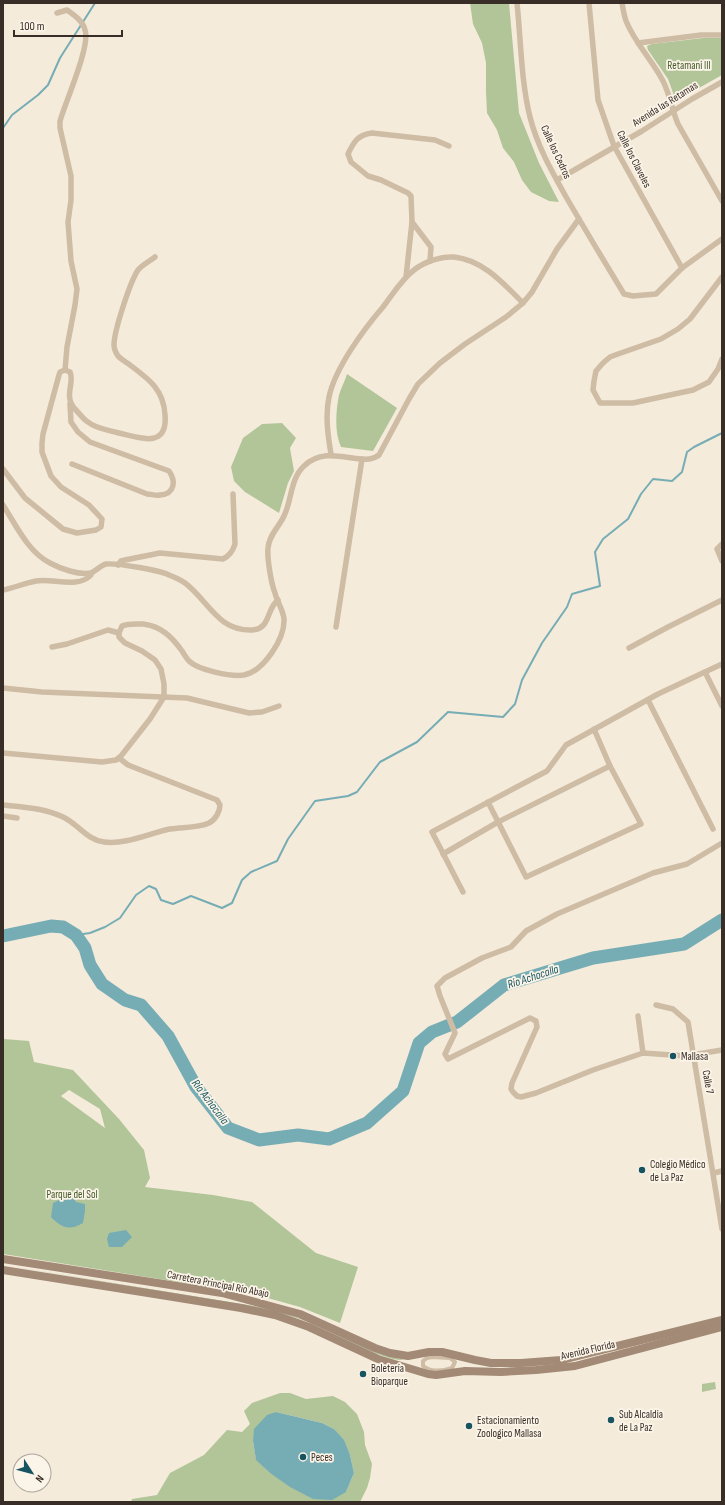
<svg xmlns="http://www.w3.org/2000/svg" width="725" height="1505" viewBox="0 0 725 1505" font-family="'Sofia Sans Condensed',sans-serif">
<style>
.green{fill:#b2c599;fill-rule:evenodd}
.water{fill:#76adb5}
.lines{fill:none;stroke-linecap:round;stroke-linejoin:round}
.stream{stroke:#76adb5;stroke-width:2}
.river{stroke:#76adb5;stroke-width:13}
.pedestrian{stroke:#cebca5;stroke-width:4}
.minor{stroke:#cebca5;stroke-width:5.5}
.secondary{stroke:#a28a76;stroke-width:8}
.poi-dot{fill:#18545f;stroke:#fbf4e8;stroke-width:1.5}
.labels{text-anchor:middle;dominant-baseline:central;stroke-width:3.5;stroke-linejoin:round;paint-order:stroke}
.park-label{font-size:11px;fill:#435a28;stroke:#fbf4e8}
.street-label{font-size:11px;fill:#392e27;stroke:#fbf4e8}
.poi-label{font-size:11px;fill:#392e27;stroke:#fbf4e8;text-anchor:start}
.water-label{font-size:12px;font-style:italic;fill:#18545f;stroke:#fbf4e8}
</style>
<rect width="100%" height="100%" fill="#f5ebdb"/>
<g class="green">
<polygon points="470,3 509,3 519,113 539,163 559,202 549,201 531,192 522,180 514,162 503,148 497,130 487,113 486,92 486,63 482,43 473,24"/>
<polygon points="703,38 722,38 722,75 676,101 668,79 648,50 647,46 652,44"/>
<path d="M347,374L397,408L373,451L341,447C334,432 336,410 339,395C341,388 345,381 347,374Z"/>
<polygon points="282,423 296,438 290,448 294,471 288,483 279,513 245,492 234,481 231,467 243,438 262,424"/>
<path d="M3,1028L4,1039L29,1041L34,1062L73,1070L119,1119L144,1150L150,1178L145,1187L213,1195L252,1202L316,1253L358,1267L340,1323L300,1307L253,1294L3,1254ZM69,1090L100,1109L105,1128L61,1096Z"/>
<path d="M3,1265L260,1307C283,1312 306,1319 327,1329C353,1340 377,1353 404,1360C385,1362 334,1333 313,1324C296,1317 278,1312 260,1308Z"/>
<polygon points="715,1382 716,1389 702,1392 702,1384"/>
<path d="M280,1393H290L306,1399L333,1396L345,1402L357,1414L364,1432L365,1445L372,1464L370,1478L367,1488L360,1502H131L132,1499L157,1495L170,1473L204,1455L227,1430L242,1432L250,1424L244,1411L252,1403ZM276,1412L322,1423L334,1429L350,1455L354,1473L346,1492L270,1473L256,1459L253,1441Z"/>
</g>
<g class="water">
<path d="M73,1197L76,1202L85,1204V1211L83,1223C69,1231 62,1228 51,1217L53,1203L63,1198Z"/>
<polygon points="126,1230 132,1237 122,1247 109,1247 107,1239 109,1233"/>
<polygon points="276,1412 322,1423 334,1429 344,1440 350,1455 354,1473 346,1492 332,1500 313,1499 290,1487 270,1473 256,1460 253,1441 254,1429 267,1415"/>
</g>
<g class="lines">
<g class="stream">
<polyline points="3,128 12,115 38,95 48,85 60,58 95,3"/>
<polyline points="76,935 90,933 105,927 120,918 136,895 149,886 156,889 161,900 173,904 191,896 222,908 232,903 242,880 251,872 277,861 288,839 315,801 348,796 357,792 380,762 417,742 448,712 503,717 515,704 522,680 542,643 567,607 572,594 600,586 595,552 603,539 628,519 641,494 653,479 672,481 682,472 687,452 694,447 722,433"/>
</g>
<polyline class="river" points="3,936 51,926 63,927 76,935 85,948 90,965 102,984 125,1000 141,1005 168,1036 196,1087 228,1128 259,1140 298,1135 329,1139 367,1123 403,1091 419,1043 432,1032 457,1022 504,985 593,958 684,944 722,920"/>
<path class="pedestrian" d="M432,1357L450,1358L455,1362L452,1368C443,1371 431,1372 423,1366V1361L427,1358Z"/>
<g class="minor">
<path d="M517,3C521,41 521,81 530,117C537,145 551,170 565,195C584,228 604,261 624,294L633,296L656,294L682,268L722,239"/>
<polyline points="589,3 598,100 614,146 682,268"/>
<path d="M622,3C623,9 624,15 626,21C635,43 652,60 663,81C670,95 672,110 678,124L722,201"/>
<path d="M57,13L67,10C74,15 83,21 85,30C91,45 65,103 60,121V128L71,176V200L68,222L71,261L77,289L75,305L67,347L65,370"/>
<polyline points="638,43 701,35 722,35"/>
<polyline points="557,180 642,131 692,99 722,82"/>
<path d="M430,261L431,247L412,222L411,196L408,193L381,180L368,176L351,162L348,154C354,141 358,135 372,133L435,140L449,146"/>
<polyline points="406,277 412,222"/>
<polyline points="722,277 690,319 678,329 661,339 618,354 610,357 603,363 596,371 594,381 593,390 600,403 633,403 693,390 709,382 718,369 722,359"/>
<path d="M70,404L71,422L78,432L90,442L169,471C176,481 175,494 160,495C156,496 151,494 147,494L72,464"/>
<path d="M331,454C328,436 325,416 329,397C335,368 364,329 383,307C393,294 401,280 414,270C424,262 441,256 454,257C483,260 503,283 523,303"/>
<path d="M3,469L25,498L63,529L77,533L96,530L101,527L102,519L89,505L61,487L51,476L42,452V443L43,434L59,375L60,372L65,370L70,372C75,383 63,396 75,409C79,413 83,419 88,422C96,429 109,430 119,433C139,438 168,449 165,415C164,390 149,379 130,365C126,362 122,360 118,356C116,353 114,349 114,345C114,331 130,282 138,270C142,265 150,261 155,257"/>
<path d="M3,505C16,525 28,552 50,563C61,569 78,575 91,573C96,571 101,565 106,564C117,563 159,570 169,575C174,577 181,580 185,583C208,600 217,631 252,630C271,629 266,609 278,600"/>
<polyline points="722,544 717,549 722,561"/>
<path d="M118,565L121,561L125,560L160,553L223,559C229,556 233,551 235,544L233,494"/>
<path d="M3,590C14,588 25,583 36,581C52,578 78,589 91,575V573"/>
<polyline points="336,627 362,459"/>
<polyline points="52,647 67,644 108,630 119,633"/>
<polyline points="629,648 668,627 722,600"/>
<polyline points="705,672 722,706"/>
<polyline points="3,688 42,692 187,698 249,713 262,712 279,706"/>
<polyline points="648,700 713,829"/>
<path d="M3,753L102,762L116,760L121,756L150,719L164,697V684L161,669L155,660L142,651L125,643L119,637V633L122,626C129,623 136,624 143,624C161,626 172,637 182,651C184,654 186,658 189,661C198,670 231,677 244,675C264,671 285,638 284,619C283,609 277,602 275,593C271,583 267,558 268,548C269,535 279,527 284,516C292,500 290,479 304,466C329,442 361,469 379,455L409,399L418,384L440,363L465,344L506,317L523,303L532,292L557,249L579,219"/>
<polyline points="488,802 526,877 641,824 610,766 594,729"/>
<path d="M3,805C23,807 44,808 63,817C78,824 87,840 104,842C125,845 150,833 170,829C183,827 198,828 209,823C215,820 220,812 220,805L217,800L128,765L119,758"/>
<polyline points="3,816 17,818"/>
<polyline points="722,843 687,864 653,873 557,914 526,931 511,947 482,958 445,978 437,986 440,996 455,1033 445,1054 448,1059 530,1018 536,1021 537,1027 512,1083 511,1089 513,1092 517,1096 521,1097 536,1093 593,1070 643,1053 686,1056 722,1050"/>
<polyline points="443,854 498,822 610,766"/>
<polyline points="463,892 432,832 547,771 566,745 658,694 722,664"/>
<polyline points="656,1005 673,1009 688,1022 722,1229"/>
<polyline points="638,1016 643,1053"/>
<polyline points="714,1173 722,1171"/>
</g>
<g class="secondary">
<polyline points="3,1259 222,1293 300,1314 375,1348 390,1353 408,1356 429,1352 442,1352 475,1360 491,1363 521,1363 561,1360 722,1320"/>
<polyline points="3,1270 167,1296 241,1308 275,1315 309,1327 378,1359 428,1374 436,1375 465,1371 501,1372 536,1370 575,1366 722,1327"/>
</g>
</g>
<g class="poi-dot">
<circle cx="673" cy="1056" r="4"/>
<circle cx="642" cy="1170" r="4"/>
<circle cx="363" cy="1374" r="4"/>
<circle cx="611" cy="1420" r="4"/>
<circle cx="469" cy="1426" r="4"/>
<circle cx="303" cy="1457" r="4"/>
</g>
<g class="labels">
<g class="park-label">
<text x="689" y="65">Retamani III</text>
<text x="72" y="1194">Parque del Sol</text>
</g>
<g class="street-label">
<text transform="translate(665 104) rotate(-32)">Avenida las Retamas</text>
<text transform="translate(556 152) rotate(65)">Calle los Cedros</text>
<text transform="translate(634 159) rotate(63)">Calle los Claveles</text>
<text transform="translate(708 1082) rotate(80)">Calle 7</text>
<text transform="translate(218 1284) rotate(11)">Carretera Principal Río Abajo</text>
<text transform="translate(588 1350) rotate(-13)">Avenida Florida</text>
</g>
<g class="poi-label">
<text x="681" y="1056">Mallasa</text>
<text x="650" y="1164">Colegio Médico<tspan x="650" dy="13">de La Paz</tspan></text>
<text x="371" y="1368">Boletería<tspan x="371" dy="13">Bioparque</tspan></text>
<text x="619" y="1414">Sub Alcaldia<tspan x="619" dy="13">de La Paz</tspan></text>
<text x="477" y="1420">Estacionamiento<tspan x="477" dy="13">Zoologico Mallasa</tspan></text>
<text x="311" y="1457">Peces</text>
</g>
<g class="water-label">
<text transform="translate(533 977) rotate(-18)">Río Achocalla</text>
<text transform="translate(210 1102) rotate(53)">Río Achocalla</text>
</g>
</g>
<rect width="725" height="1505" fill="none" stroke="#392e27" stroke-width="8"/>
<g transform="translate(32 1473) rotate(126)"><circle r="19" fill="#fbf4e8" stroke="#ada59b"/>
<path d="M0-3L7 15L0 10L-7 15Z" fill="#18545f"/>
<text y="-6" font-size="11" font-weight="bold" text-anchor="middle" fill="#392e27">N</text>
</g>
<path d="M14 30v6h108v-6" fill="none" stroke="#392e27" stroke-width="2"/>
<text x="20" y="30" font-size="12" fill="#392e27" stroke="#fbf4e8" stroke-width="3" paint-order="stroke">100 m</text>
</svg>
